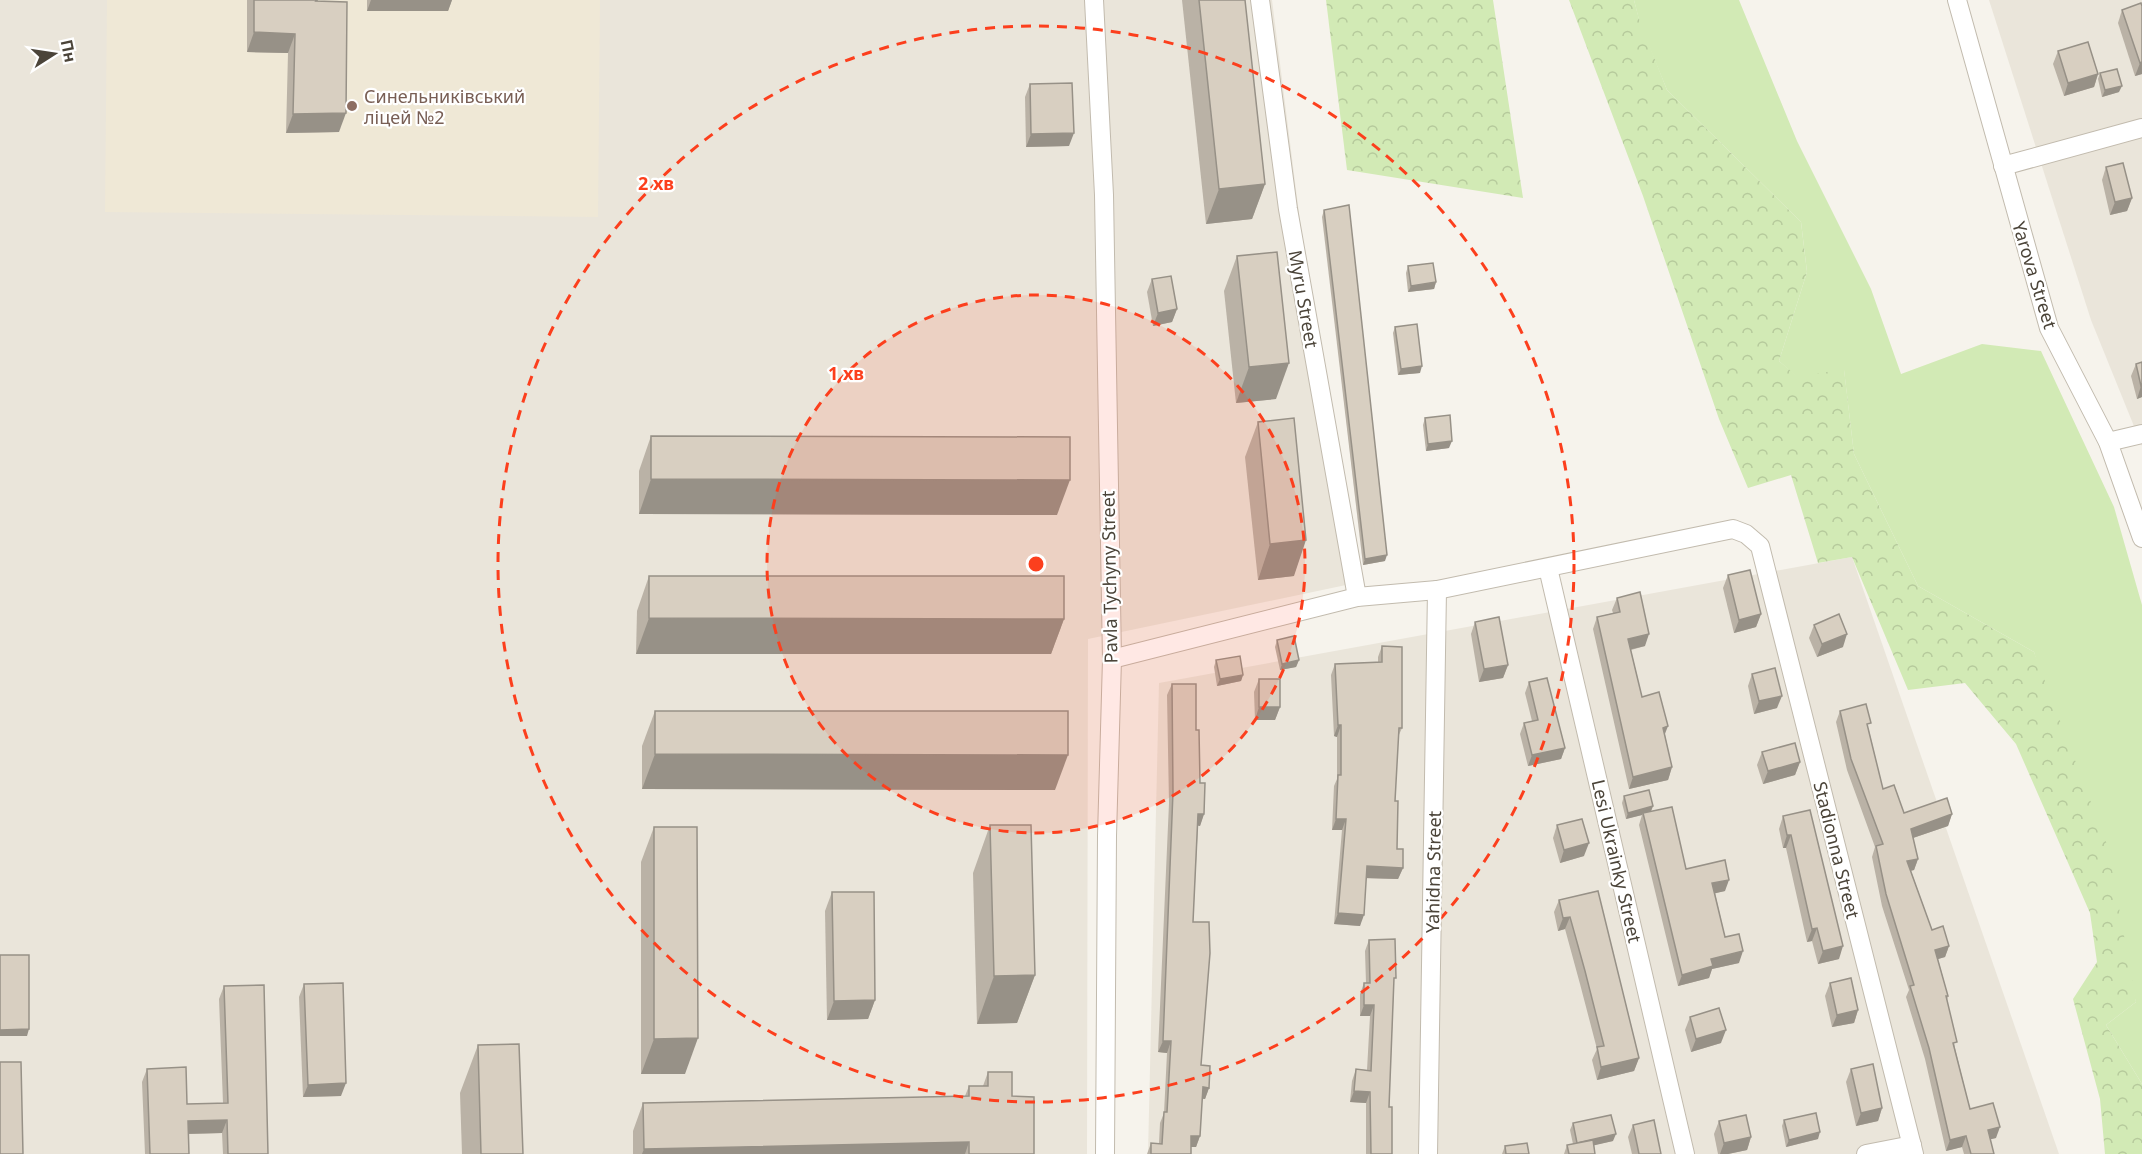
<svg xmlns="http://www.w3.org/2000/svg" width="2142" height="1154" viewBox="0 0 2142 1154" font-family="'Noto Sans',sans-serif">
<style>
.residential{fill:#eae5da}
.education{fill:#efe8d6}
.green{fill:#d2eab5}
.forest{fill:url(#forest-crowns)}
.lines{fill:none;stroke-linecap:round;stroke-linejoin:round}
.street-casing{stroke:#c2bbae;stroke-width:20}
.street{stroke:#fff;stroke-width:18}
.wall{fill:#bab2a6}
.shaded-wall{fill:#979187}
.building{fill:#d8cfc1;stroke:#979187;stroke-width:1.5}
.ring{fill:none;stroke:#fc3f1d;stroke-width:3;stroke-dasharray:10 8}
.education-dot{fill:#8d6e63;stroke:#fff;stroke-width:2}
.labels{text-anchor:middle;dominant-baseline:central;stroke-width:4.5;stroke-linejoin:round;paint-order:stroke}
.education-label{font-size:18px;fill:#785e54;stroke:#fff;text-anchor:start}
.street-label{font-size:18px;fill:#4b4439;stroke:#fff}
.centre{fill:#fc3f1d;stroke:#fff;stroke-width:3}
.ring-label{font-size:18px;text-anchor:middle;font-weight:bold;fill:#fc3f1d;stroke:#fff;stroke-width:4.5;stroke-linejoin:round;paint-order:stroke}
</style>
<defs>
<pattern id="forest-crowns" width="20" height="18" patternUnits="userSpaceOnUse" patternTransform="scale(1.5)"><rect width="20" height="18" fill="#d2eab5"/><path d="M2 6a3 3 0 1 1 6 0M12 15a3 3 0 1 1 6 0" fill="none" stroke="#b6ca9c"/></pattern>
</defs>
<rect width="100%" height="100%" fill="#f6f3ec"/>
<g class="residential">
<polygon points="0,0 1272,0 1346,585 1088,639 1087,1154 0,1154"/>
<polygon points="1989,0 2142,0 2142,446 2091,320"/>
<polygon points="1852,557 2059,1154 1148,1154 1159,683"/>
</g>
<polygon class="education" points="107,0 600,0 598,217 105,212"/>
<polygon class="green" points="1634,0 1739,0 1797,141 1871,289 1901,374 1982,344 2041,351 2114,507 2142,605 2142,1084 2106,1025 2136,1002 2034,652 1918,586 1854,454 1844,370 1798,378 1779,361 1807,272 1801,222 1667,90 1640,24"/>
<g class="forest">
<polygon points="1326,0 1493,0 1523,198 1347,170"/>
<polygon points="1569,0 1634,0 1639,19 1667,90 1801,222 1807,272 1779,361 1798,377 1844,369 1854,454 1918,586 2034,652 2108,847 2136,1002 2106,1025 2142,1084 2142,1154 2105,1154 2100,1099 2073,999 2097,962 2090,913 2016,744 1965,683 1908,690 1852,557 1818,563 1791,475 1748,488 1719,419 1643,196"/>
</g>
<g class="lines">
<defs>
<g id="street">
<polyline points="1094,0 1104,195 1112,659 1107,836 1105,1154"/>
<polyline points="1260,0 1288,209 1357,597"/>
<polyline points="1957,0 2049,328 2108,442 2142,538"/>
<polyline points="2003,166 2142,128"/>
<polyline points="2108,442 2142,434"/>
<polyline points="1548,568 1685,1154"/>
<polyline points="1112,659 1357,597 1437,590 1733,529 1746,534 1760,546 1914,1154"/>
<polyline points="1428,1154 1437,590"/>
<polyline points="1866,1154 1912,1145"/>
</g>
</defs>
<use href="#street" class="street-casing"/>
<use href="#street" class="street"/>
</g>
<g class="wall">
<polygon points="247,0 317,0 339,132 286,133 288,53 247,52"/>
<polygon points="367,0 452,0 448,11 367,11"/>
<polygon points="1182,0 1245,0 1265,184 1252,219 1206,224"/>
<polygon points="2142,6 2142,74 2135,76 2118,23 2122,10"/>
<polygon points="2058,51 2098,74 2094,87 2064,96 2053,64"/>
<polygon points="2100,73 2119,92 2102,97 2098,79"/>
<polygon points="1030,84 1069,146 1026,147 1025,97"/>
<polygon points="2106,167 2132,198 2127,211 2110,215 2102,180"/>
<polygon points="1324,210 1385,561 1363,565 1322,217"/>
<polygon points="1237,256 1276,399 1236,403 1224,291"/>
<polygon points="1408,266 1436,282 1434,289 1408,292 1406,273"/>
<polygon points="1152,279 1177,309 1172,322 1153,326 1147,292"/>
<polygon points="1395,327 1420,373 1398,375 1393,333"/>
<polygon points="2142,362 2142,397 2137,399 2131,376 2136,364"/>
<polygon points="1425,418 1449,448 1426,451 1423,425"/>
<polygon points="1258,422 1294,576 1258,580 1245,457"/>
<polygon points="651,436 1057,515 639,514 639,471"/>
<polygon points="1728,575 1761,614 1756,627 1734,633 1723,588"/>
<polygon points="649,576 1064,619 1051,654 636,654 637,611"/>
<polygon points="1617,598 1645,646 1631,650 1642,697 1665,735 1672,767 1668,780 1629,789 1593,629 1597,617 1613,613 1612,610"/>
<polygon points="1475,622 1508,665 1503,678 1479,682 1471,634"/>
<polygon points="1814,625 1843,647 1817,657 1809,638"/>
<polygon points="1277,640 1299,660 1296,667 1280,670 1275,647"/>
<polygon points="1382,646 1402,728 1398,737 1395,801 1397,849 1403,868 1398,879 1366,878 1360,926 1334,924 1342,830 1332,830 1334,786 1337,779 1337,737 1334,736 1331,675 1335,664 1378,662 1378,657"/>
<polygon points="1216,660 1243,675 1241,681 1217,686 1214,667"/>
<polygon points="1752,674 1777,708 1754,714 1748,686"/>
<polygon points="1259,679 1280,707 1275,720 1255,720 1254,692"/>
<polygon points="1529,682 1565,748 1561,759 1528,766 1520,734 1524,723 1532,721 1525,693"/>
<polygon points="1172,684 1196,730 1200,783 1204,814 1200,826 1198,825 1193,922 1201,1065 1209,1088 1205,1099 1202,1099 1200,1136 1196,1147 1191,1147 1191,1154 1147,1154 1151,1143 1159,1143 1160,1123 1164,1113 1167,1053 1158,1052 1169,803 1167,695"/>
<polygon points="655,711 1055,790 642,789 642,746"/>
<polygon points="1840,711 1869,731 1883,789 1904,813 1952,814 1948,826 1913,838 1918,859 1914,870 1911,871 1932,930 1949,946 1945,957 1938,959 1948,996 1947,1000 1955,1048 1970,1109 1996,1138 1990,1139 1994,1154 1964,1154 1962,1147 1946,1151 1925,1059 1906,997 1909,990 1882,906 1872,857 1875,847 1847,770 1836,722"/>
<polygon points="1762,752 1800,762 1795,775 1763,784 1757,765"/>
<polygon points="1624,796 1653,806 1651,812 1686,869 1725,891 1715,893 1725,937 1739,963 1712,969 1709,978 1678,986 1639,825 1642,815 1626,819 1622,803"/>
<polygon points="1783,816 1839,959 1818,964 1812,941 1807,942 1786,848 1783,848 1779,829"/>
<polygon points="990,825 1035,975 1017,1023 977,1024 973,873"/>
<polygon points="1557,825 1584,856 1560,863 1553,838"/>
<polygon points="654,827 685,1074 641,1074 641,862"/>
<polygon points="1598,891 1639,1058 1634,1071 1597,1080 1592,1060 1597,1049 1580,984 1565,929 1558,931 1554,912 1559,900"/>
<polygon points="832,892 875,1000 868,1019 827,1020 825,911"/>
<polygon points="1369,940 1394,985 1389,1107 1392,1154 1366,1154 1366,1103 1350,1102 1352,1081 1356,1069 1367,1070 1370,1016 1360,1016 1360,994 1364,983 1366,983 1365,951"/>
<polygon points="1830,983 1858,1010 1854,1023 1832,1027 1825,996"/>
<polygon points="304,984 341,1096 303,1097 299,997"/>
<polygon points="224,986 268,1154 223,1154 222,1133 188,1134 189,1154 145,1154 142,1082 147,1069 187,1104 223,1103 219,999"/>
<polygon points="1690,1017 1721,1043 1691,1052 1685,1030"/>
<polygon points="478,1045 523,1154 462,1154 460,1093"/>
<polygon points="1851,1069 1882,1108 1878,1121 1856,1126 1846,1082"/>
<polygon points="988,1072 1012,1096 1034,1154 633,1154 633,1131 643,1103 965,1096 969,1086 983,1086"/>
<polygon points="1784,1120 1818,1139 1786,1147 1782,1126"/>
<polygon points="1719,1121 1751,1137 1747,1150 1728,1154 1718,1154 1714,1134"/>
<polygon points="1573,1123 1613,1141 1594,1145 1595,1154 1564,1154 1567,1145 1573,1144 1570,1130"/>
<polygon points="1633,1125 1661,1154 1632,1154 1628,1137"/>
<polygon points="1505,1146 1529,1154 1502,1154"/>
</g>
<g class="shaded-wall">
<polygon points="371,0 452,0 448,11 367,11"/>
<polygon points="254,32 295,34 288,53 247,52"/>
<polygon points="2142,62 2142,74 2135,76 2140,63"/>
<polygon points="2098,74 2094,87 2064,96 2068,83"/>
<polygon points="2122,86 2119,92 2102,97 2105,90"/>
<polygon points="346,113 339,132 286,133 293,114"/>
<polygon points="1074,133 1069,146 1026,147 1031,134"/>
<polygon points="1265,184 1252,219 1206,224 1219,189"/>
<polygon points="2132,198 2127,211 2110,215 2115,202"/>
<polygon points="1436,282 1434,289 1408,292 1411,286"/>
<polygon points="1177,309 1172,322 1153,326 1158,313"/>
<polygon points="1289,363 1276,399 1236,403 1249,367"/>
<polygon points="1422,366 1420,373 1398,375 1401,369"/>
<polygon points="2142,385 2142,397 2137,399 2141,386"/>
<polygon points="1452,441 1449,448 1426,451 1428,444"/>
<polygon points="651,479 1070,480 1057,515 639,514"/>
<polygon points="1306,540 1294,576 1258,580 1270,544"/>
<polygon points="1387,555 1385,561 1363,565 1365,559"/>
<polygon points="1761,614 1756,627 1734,633 1739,620"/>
<polygon points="649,618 1064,619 1051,654 636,654"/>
<polygon points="1649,634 1645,646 1624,651 1628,639"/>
<polygon points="1847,634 1843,647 1817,657 1822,644"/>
<polygon points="1299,660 1296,667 1280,670 1282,664"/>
<polygon points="1508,665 1503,678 1479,682 1484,669"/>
<polygon points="1243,675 1241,681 1217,686 1220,679"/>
<polygon points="1782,696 1777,708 1754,714 1759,701"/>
<polygon points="1259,707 1280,707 1275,720 1255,720"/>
<polygon points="1338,725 1341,725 1337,737 1334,736"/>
<polygon points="1668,726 1663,739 1663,728"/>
<polygon points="1565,748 1561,759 1528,766 1532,755"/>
<polygon points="655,754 1068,755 1055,790 642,789"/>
<polygon points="1800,762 1795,775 1763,784 1768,771"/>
<polygon points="1672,767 1668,780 1629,789 1633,777"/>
<polygon points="1653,806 1650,813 1643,813 1642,815 1626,819 1628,813"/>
<polygon points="1198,814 1204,814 1200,826 1194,825"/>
<polygon points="1952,814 1948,826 1907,840 1911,829"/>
<polygon points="1336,819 1346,819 1342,830 1332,830"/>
<polygon points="1787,835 1791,835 1786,848 1783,848"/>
<polygon points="1589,843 1584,856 1560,863 1564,850"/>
<polygon points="1918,859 1914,870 1903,872 1907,861"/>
<polygon points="1367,866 1403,868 1398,879 1363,878"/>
<polygon points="1729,880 1725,891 1708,895 1712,883"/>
<polygon points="1338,913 1364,915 1360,926 1334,924"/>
<polygon points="1570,917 1565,929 1558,931 1563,918"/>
<polygon points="1817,928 1812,941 1807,942 1812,929"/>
<polygon points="1843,946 1839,959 1818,964 1823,951"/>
<polygon points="1949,946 1945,957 1931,961 1935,950"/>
<polygon points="1743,951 1739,963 1712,969 1709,978 1678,986 1682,975 1711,959"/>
<polygon points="1035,975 1017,1023 977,1024 994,976"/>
<polygon points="875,1000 868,1019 827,1020 834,1001"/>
<polygon points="1364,1005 1374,1005 1370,1016 1360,1016"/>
<polygon points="1858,1010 1854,1023 1832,1027 1837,1015"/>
<polygon points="29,1029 27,1036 0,1036 0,1030"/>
<polygon points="1726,1030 1721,1043 1691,1052 1696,1039"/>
<polygon points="698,1038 685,1074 641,1074 654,1039"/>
<polygon points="1163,1041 1171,1041 1167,1053 1158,1052"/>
<polygon points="1639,1058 1634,1071 1597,1080 1601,1067"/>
<polygon points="346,1083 341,1096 303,1097 308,1085"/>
<polygon points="1203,1087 1209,1088 1205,1099 1199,1098"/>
<polygon points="1354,1091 1370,1092 1366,1103 1350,1102"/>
<polygon points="1882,1108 1878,1121 1856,1126 1861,1113"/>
<polygon points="227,1120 222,1133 183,1134 188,1121"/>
<polygon points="2000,1127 1996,1138 1983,1141 1988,1130"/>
<polygon points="1820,1132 1818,1139 1786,1147 1789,1140"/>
<polygon points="1616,1134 1613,1141 1574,1150 1577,1143"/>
<polygon points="1191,1136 1200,1136 1196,1147 1187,1147"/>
<polygon points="1966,1136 1962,1147 1946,1151 1950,1140"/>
<polygon points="1751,1137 1747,1150 1728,1154 1720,1154 1724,1143"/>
<polygon points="969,1142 965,1154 642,1154 644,1149"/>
</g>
<g class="building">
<polygon points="254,0 317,0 316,1 347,2 346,113 293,114 295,34 254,32"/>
<polygon points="1199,0 1245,0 1265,184 1219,189"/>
<polygon points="2141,3 2142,6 2142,62 2140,63 2122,10"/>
<polygon points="2088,42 2098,74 2068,83 2058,51"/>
<polygon points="2117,69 2122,86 2105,90 2100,73"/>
<polygon points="1072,83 1074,133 1031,134 1030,84"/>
<polygon points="2123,163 2132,198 2115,202 2106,167"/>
<polygon points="1349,205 1387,555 1365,559 1324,210"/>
<polygon points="1277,252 1289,363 1249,367 1237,256"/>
<polygon points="1433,263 1436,282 1411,286 1408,266"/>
<polygon points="1171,276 1177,309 1158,313 1152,279"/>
<polygon points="1417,324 1422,366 1401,369 1395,327"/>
<polygon points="2142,362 2142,385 2141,386 2136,364"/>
<polygon points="1450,415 1452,441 1428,444 1425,418"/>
<polygon points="1294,418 1306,540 1270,544 1258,422"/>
<polygon points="651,436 1070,437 1070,480 651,479"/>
<polygon points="1750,570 1761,614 1739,620 1728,575"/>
<polygon points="649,576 1064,576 1064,619 649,618"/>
<polygon points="1640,592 1649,634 1628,639 1642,697 1659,692 1668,726 1663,728 1672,767 1633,777 1597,617 1620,612 1617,598"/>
<polygon points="1839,614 1847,634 1822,644 1814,625"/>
<polygon points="1499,617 1508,665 1484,669 1475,622"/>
<polygon points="1294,636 1299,660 1282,664 1277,640"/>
<polygon points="1382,646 1402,647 1402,728 1399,728 1395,801 1398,801 1397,849 1403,849 1403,868 1367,866 1364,915 1338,913 1346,819 1336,819 1338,775 1341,775 1341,725 1338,725 1335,664 1382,662"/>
<polygon points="1240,656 1243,675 1220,679 1216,660"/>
<polygon points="1775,668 1782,696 1759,701 1752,674"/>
<polygon points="1547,678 1565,748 1532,755 1524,723 1538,720 1529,682"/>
<rect x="1259" y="679" width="21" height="28"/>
<polygon points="1172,684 1196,684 1196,730 1199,730 1200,783 1205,783 1204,814 1198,814 1193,922 1209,922 1210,953 1201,1065 1210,1066 1209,1088 1203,1087 1200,1136 1191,1136 1191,1154 1151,1154 1151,1143 1162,1144 1164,1112 1167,1112 1171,1041 1163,1041 1173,792"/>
<polygon points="1866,704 1871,723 1867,724 1883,789 1894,785 1904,813 1947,798 1952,814 1911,829 1918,859 1907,861 1932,930 1943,926 1949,946 1935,950 1948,996 1946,996 1957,1042 1953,1043 1970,1109 1993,1103 2000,1127 1988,1130 1994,1154 1971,1154 1966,1136 1950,1140 1929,1048 1910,986 1914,985 1886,894 1876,846 1883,844 1851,759 1840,711"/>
<polygon points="655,711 1068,711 1068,755 655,754"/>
<polygon points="1795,743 1800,762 1768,771 1762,752"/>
<polygon points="1649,790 1653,806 1628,813 1624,796"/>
<polygon points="1672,807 1686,869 1725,860 1729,880 1712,883 1725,937 1739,934 1743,951 1711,959 1713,966 1682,975 1643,813"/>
<polygon points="1810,810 1843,946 1823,951 1817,928 1812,929 1791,835 1787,835 1783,816"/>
<polygon points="1582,819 1589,843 1564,850 1557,825"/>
<polygon points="990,825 1031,825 1035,975 994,976"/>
<polygon points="654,827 697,827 698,1038 654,1039"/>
<polygon points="1598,891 1639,1058 1601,1067 1597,1047 1604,1046 1585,971 1570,917 1563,918 1559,900"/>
<polygon points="832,892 874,892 875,1000 834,1001"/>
<polygon points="1395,939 1396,978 1394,978 1389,1107 1392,1107 1392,1154 1371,1154 1370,1092 1354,1091 1356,1069 1371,1071 1374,1005 1364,1005 1364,983 1370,983 1369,940"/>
<polygon points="0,955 29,955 29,1029 0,1030"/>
<polygon points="1851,978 1858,1010 1837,1015 1830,983"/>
<polygon points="343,983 346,1083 308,1085 304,984"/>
<polygon points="264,985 268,1154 228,1154 227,1120 188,1121 189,1154 150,1154 147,1069 186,1067 187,1104 228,1103 224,986"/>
<polygon points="1719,1008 1726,1030 1696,1039 1690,1017"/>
<polygon points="519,1044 523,1154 481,1154 478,1045"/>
<polygon points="0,1062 21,1062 23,1154 0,1154"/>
<polygon points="1873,1064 1882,1108 1861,1113 1851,1069"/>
<polygon points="988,1072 1012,1072 1012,1096 1034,1097 1034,1154 969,1154 969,1142 644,1149 643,1103 969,1096 969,1086 988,1086"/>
<polygon points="1816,1113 1820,1132 1789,1140 1784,1120"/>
<polygon points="1611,1115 1616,1134 1577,1143 1573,1123"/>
<polygon points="1746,1115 1751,1137 1724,1143 1719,1121"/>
<polygon points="1654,1120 1661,1154 1639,1154 1633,1125"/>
<polygon points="1593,1140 1595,1154 1569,1154 1567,1145"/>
<polygon points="1527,1143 1529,1154 1506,1154 1505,1146"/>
</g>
<circle cx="1036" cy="564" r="269" fill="#fc3f1d" fill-opacity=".12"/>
<g class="ring">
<circle cx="1036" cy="564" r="269"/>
<circle cx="1036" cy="564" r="538"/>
</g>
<circle class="education-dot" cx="352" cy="106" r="6"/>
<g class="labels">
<g class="education-label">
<text x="364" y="96">Синельниківський<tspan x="364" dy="21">ліцей №2</tspan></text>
</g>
<g class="street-label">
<text transform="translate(2035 275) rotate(73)">Yarova Street</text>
<text transform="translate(1304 299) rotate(80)">Myru Street</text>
<text transform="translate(1109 577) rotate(-91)">Pavla Tychyny Street</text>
<text transform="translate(1837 850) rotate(76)">Stadionna Street</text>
<text transform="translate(1617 861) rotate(77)">Lesi Ukrainky Street</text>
<text transform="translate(1433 872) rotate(-89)">Yahidna Street</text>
</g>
</g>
<circle cx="1036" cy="564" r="9" class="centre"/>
<g class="ring-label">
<text x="656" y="190">2 хв</text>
<text x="846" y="380">1 хв</text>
</g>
<g transform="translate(54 54) rotate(78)" stroke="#ffffff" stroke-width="4.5" paint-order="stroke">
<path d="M0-4.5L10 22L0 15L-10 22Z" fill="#4b4439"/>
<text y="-9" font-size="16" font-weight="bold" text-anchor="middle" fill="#4b4439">Пн</text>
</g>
</svg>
